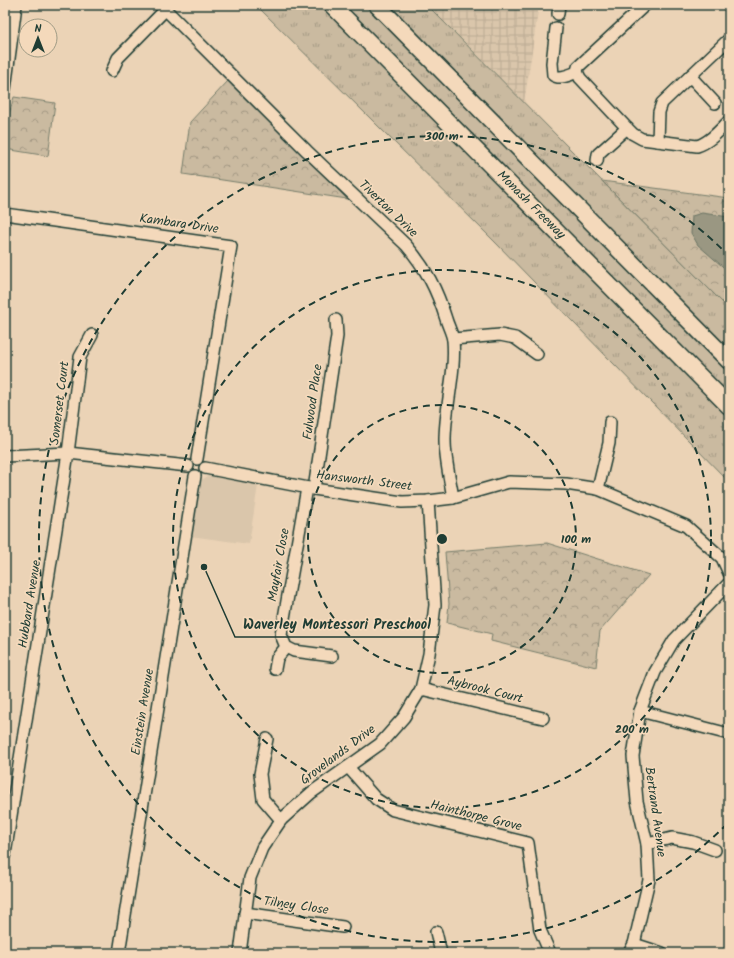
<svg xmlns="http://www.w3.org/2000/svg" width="734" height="958" viewBox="0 0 734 958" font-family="Kalam,sans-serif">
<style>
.built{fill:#dac6ab}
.industrial{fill:url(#industrial-grid)}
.grass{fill:url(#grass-tufts);stroke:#747c6a}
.forest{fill:url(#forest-crowns);stroke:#747c6a}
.water{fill:#9a9782;stroke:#697363}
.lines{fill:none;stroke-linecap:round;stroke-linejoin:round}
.minor-casing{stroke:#1f3d34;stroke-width:14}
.highway-casing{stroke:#1f3d34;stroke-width:19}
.minor{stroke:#f4d9bb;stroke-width:11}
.highway{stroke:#f4d9bb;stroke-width:16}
.ring{fill:none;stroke:#1f3d34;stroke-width:2;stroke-dasharray:7 5}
.labels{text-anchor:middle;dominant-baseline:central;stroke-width:3.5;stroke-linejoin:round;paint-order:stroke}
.street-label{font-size:13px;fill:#1f3d34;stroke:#f4d9bb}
.centre{fill:#1f3d34;stroke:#f4d9bb;stroke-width:2}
.ring-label{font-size:12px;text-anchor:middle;font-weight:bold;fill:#1f3d34;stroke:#f4d9bb;stroke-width:3.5;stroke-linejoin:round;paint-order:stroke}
.leader{fill:none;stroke:#1f3d34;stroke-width:1.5}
.callout-dot{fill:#1f3d34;stroke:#f4d9bb;stroke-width:1.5}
.callout-label{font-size:14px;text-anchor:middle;font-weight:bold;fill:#1f3d34;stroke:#f4d9bb;stroke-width:3.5;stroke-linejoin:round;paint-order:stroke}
</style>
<defs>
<pattern id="industrial-grid" width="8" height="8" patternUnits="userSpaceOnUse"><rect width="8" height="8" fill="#dac6ab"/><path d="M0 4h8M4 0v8" fill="none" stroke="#bbab94"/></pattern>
<pattern id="grass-tufts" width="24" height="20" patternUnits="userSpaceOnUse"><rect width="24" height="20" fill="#cabaa0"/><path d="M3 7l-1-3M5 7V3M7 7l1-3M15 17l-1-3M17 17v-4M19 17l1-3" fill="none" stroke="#a39883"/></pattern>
<pattern id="forest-crowns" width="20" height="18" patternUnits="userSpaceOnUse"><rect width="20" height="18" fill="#cabaa0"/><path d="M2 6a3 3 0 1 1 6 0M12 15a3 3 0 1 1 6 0" fill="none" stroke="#a39883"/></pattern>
</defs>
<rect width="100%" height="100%" fill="#ebd3b6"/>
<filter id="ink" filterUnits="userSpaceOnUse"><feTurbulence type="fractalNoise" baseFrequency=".025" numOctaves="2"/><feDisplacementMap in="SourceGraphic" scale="8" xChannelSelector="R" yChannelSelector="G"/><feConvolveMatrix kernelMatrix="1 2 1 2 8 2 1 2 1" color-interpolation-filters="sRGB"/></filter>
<g filter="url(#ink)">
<polygon class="built" points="209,476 258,485 249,544 190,536 199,483 203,479"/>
<polygon class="industrial" points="427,5 539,5 524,103"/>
<polygon class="grass" points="256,5 427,5 729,309 729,482 495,242"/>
<g class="forest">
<polygon points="228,81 347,199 183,174 190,122"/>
<polygon points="14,97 55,103 48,156 5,149 5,128"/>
<polygon points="602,181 729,198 729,309"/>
<polygon points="547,543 649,575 600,631 596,667 491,641 492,634 447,623 449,604 445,552"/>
</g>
<polygon class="water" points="702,213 729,217 729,272 698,245 691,233 692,216"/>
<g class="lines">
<defs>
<g id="minor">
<path d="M161,5L307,151L406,245C426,268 437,290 446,319C448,326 452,333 453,340C456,373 445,407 445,440C445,460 450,479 453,498"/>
<polyline points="558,14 559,5"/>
<path d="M556,28L552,63L553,75C560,80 569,75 577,72"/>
<polyline points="112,71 118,58 166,9"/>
<path d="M577,72L580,78L627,128L633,134L642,139L697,146C710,142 720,130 729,121"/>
<polyline points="577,72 578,67 645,5"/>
<polyline points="690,76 715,103"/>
<polyline points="5,89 16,5"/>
<polyline points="658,141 659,112 662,103 729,39"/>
<polyline points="597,161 598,154 627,128"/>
<polyline points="5,214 231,246 197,459"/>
<polyline points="453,339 500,335 515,338 537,354"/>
<polyline points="5,456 68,453 188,466"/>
<polyline points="205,468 314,489 402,502 428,501 453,498 509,482 566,484 598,489 686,526 722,558 729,573"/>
<polyline points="307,488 281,635 286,647 294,651 332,656"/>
<polyline points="314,489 337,336 336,320"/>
<polyline points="598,489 609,443 610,422"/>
<polyline points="275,669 277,658 286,647"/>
<polyline points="421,689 543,718"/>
<polyline points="640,711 729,734"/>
<polyline points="267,739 260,774 263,799 281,820"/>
<polyline points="348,767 376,799 393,810 528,843 540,930 550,953"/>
<polyline points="647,844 672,838 693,842 715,850"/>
<polyline points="5,854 68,453 80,357 92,335"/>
<polyline points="245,913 343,927"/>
<polyline points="436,932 441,953"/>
<polyline points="634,944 662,953"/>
<polyline points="119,953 195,476"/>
<polyline points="240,953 250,878 262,848 281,820 311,793 380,744 404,717 421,689 429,654 435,605 428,501"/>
<polyline points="629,953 634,944 649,880 647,844 637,801 633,756 640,711 655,672 674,640 729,583"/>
</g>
<g id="highway">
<polyline points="332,5 729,406"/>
<polyline points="377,5 729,361"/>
</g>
</defs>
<use href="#minor" class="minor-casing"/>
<use href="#highway" class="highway-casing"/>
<use href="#minor" class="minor"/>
<use href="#highway" class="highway"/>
</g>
</g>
<g class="ring">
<circle cx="442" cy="539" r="134"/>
<circle cx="442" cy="539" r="269"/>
<path d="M727 824A403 403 0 1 1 727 254"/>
</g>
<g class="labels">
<g class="street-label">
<text transform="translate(531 205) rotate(45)">Monash Freeway</text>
<text transform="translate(388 209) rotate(44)">Tiverton Drive</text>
<text transform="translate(179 224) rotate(8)">Kambara Drive</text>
<text transform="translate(313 402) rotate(-82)">Fulwood Place</text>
<text transform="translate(60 403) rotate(-83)">Somerset Court</text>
<text transform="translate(364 481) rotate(7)">Hansworth Street</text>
<text transform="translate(279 565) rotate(-80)">Mayfair Close</text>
<text transform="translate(30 604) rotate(-81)">Hubbard Avenue</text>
<text transform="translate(485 690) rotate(14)">Aybrook Court</text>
<text transform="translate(143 712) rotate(-81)">Einstein Avenue</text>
<text transform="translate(338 755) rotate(-37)">Grovelands Drive</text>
<text transform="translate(655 812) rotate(82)">Bertrand Avenue</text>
<text transform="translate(476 816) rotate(14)">Hainthorpe Grove</text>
<text transform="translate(296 906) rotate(8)">Tilney Close</text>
</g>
</g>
<circle cx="442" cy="539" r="6" class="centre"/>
<g class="ring-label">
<text x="442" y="140">300 m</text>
<text x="576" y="543">100 m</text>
<text x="632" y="733">200 m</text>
</g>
<path class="leader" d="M204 567L235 637H439"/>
<circle class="callout-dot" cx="204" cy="567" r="4"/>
<g class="callout-label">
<text x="337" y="629">Waverley Montessori Preschool</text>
</g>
<rect width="734" height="958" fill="none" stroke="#f4d9bb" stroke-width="20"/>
<rect x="10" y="10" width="714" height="938" fill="none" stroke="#1f3d34" stroke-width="1.5" filter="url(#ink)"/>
<g transform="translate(38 38)"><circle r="19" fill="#f4d9bb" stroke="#9f9b85"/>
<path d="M0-3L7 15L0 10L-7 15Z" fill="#1f3d34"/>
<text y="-6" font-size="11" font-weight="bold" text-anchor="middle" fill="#1f3d34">N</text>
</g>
</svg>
